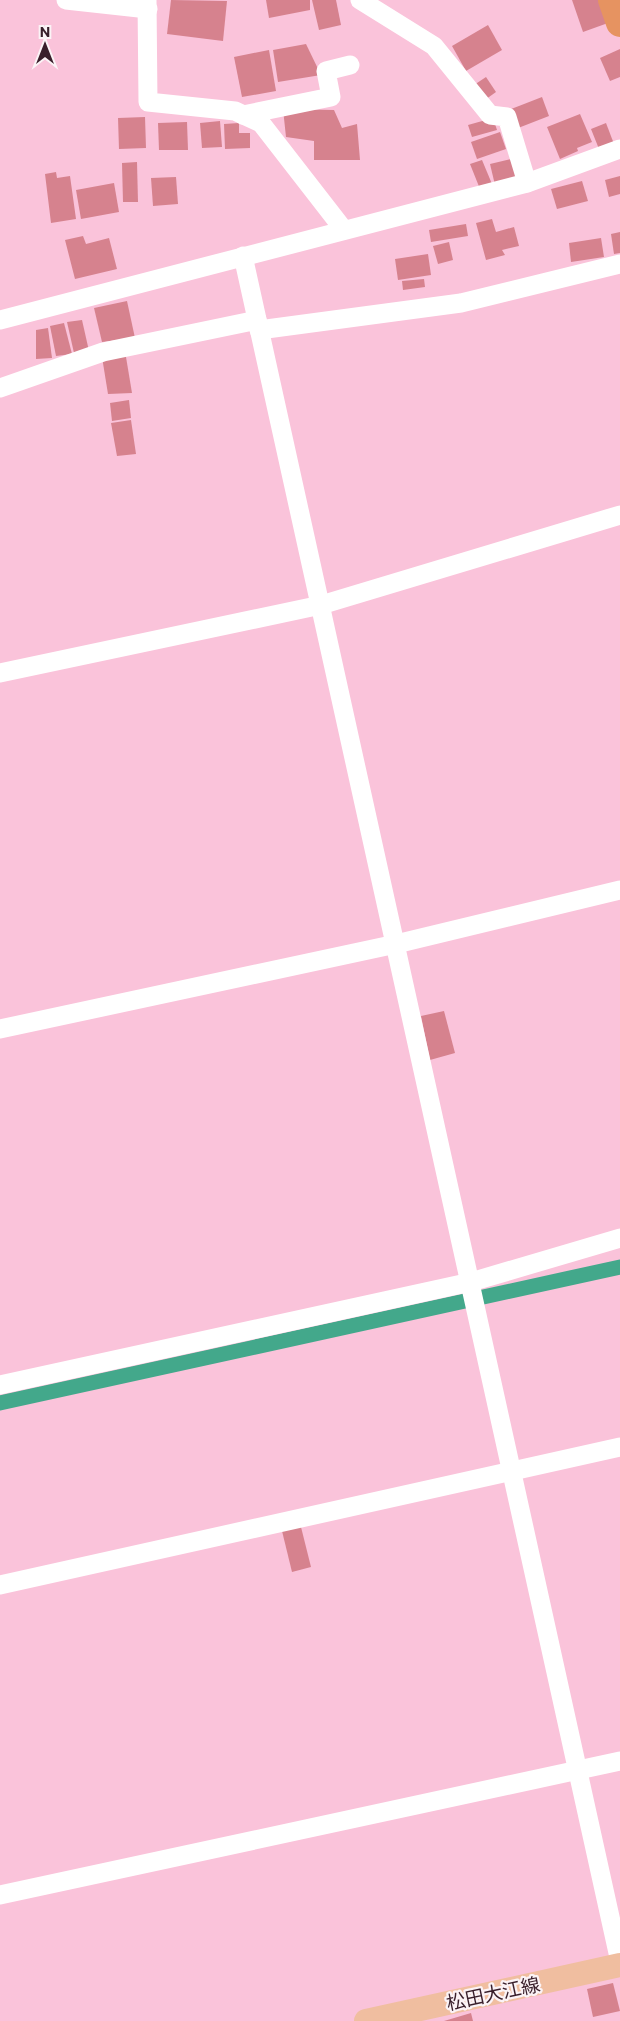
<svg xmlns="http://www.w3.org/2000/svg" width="620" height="2021" viewBox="0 0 620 2021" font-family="Commissioner,'Noto Sans JP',sans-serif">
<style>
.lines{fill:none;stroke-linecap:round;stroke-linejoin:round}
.canal{stroke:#43a88b;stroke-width:15}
.building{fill:#d6828e}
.minor{stroke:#fff;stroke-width:19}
.major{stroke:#f0bea0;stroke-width:24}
.highway{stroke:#e69361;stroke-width:28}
.labels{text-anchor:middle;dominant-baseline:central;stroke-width:4.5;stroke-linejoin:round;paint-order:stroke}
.street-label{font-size:19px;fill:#391f2b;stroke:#fbf3f6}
</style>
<rect width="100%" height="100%" fill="#fac3da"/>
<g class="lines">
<polyline class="canal" points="0,1403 620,1267"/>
</g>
<g class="building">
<polygon points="171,0 227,1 223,41 167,34"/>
<polygon points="266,0 310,0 310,10 269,18"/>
<polygon points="312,0 336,0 341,25 319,30"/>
<polygon points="572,0 600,0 608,23 583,32"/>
<polygon points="488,25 502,50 466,71 452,46"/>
<polygon points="306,44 321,75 278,82 273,50"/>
<polygon points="620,49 620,77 610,81 600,58"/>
<polygon points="269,50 276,91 242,97 234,57"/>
<polygon points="486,77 496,92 482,102 471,87"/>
<polygon points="542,97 549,116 513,130 506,111"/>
<polygon points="283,109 334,110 342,128 357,124 360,160 314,160 314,141 286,137"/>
<polygon points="580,114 592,142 577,148 578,151 560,159 547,127"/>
<polygon points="145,117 146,148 119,149 118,118"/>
<polygon points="493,118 497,130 472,137 468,125"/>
<polygon points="220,121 222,147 202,148 200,123"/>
<polygon points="187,122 188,150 159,150 158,123"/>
<polygon points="239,123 239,133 250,133 250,148 225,149 224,124"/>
<polygon points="606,123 614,144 599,149 591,129"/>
<polygon points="500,132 506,149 477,159 471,142"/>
<polygon points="515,158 521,178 495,185 490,164"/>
<polygon points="482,160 492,184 480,189 470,164"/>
<polygon points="137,162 138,202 123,202 122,163"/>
<polygon points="56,172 57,178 70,176 76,219 51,223 45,174"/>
<polygon points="620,176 620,194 609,197 605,180"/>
<polygon points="176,177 178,204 153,206 151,178"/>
<polygon points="582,181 588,201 557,209 551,189"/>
<polygon points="114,183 119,212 81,219 76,190"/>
<polygon points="492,219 496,232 514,227 519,246 502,250 505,255 486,260 476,223"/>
<polygon points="466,224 468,236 431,242 429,230"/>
<polygon points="620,232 620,253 614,254 611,234"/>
<polygon points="83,236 86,244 109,238 117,269 75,279 65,240"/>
<polygon points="601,238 604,257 571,262 569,243"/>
<polygon points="449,242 453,260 438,264 433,246"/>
<polygon points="428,254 431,275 398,280 395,259"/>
<polygon points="424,279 425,287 403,290 402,281"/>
<polygon points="127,301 135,338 102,342 94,308"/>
<polygon points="82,320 89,351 74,353 67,322"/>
<polygon points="64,323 72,354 56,356 50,326"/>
<polygon points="48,328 52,358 36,359 36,330"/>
<polygon points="125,351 132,393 108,394 102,357"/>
<polygon points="129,400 131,418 112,421 110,403"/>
<polygon points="131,420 136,454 117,456 111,423"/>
<polygon points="444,1011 455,1053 430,1060 421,1016"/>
<polygon points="301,1527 311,1567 292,1572 282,1531"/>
<polygon points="613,1983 620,2011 593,2017 587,1989"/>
<polygon points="471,2013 473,2021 444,2021"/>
</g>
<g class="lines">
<g class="minor">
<polyline points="66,0 148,9"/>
<polyline points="147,0 148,102 235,111 261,123 344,230"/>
<polyline points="360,0 434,46 490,115 507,117 527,183"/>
<polyline points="243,115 331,97 326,71 350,65"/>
<polyline points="243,256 620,1962"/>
<polyline points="0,320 527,183 620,149"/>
<polyline points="259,330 461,303 620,264"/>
<polyline points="0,388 103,352 257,320"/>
<polyline points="0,673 321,605 620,515"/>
<polyline points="0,1029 396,944 620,890"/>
<polyline points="0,1385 471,1282 620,1238"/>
<polyline points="0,1585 620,1447"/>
<polyline points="0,1895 620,1761"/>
</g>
<polyline class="major" points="366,2021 620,1965"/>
<polyline class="highway" points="612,0 620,23"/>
</g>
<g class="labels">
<g class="street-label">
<text transform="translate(493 1993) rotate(-12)">松田大江線</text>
</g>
</g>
<g transform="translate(45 45)" stroke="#fbf3f6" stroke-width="4" paint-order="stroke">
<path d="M0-4L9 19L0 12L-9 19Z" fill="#391f2b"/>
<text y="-8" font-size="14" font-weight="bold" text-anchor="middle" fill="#391f2b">N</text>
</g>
</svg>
